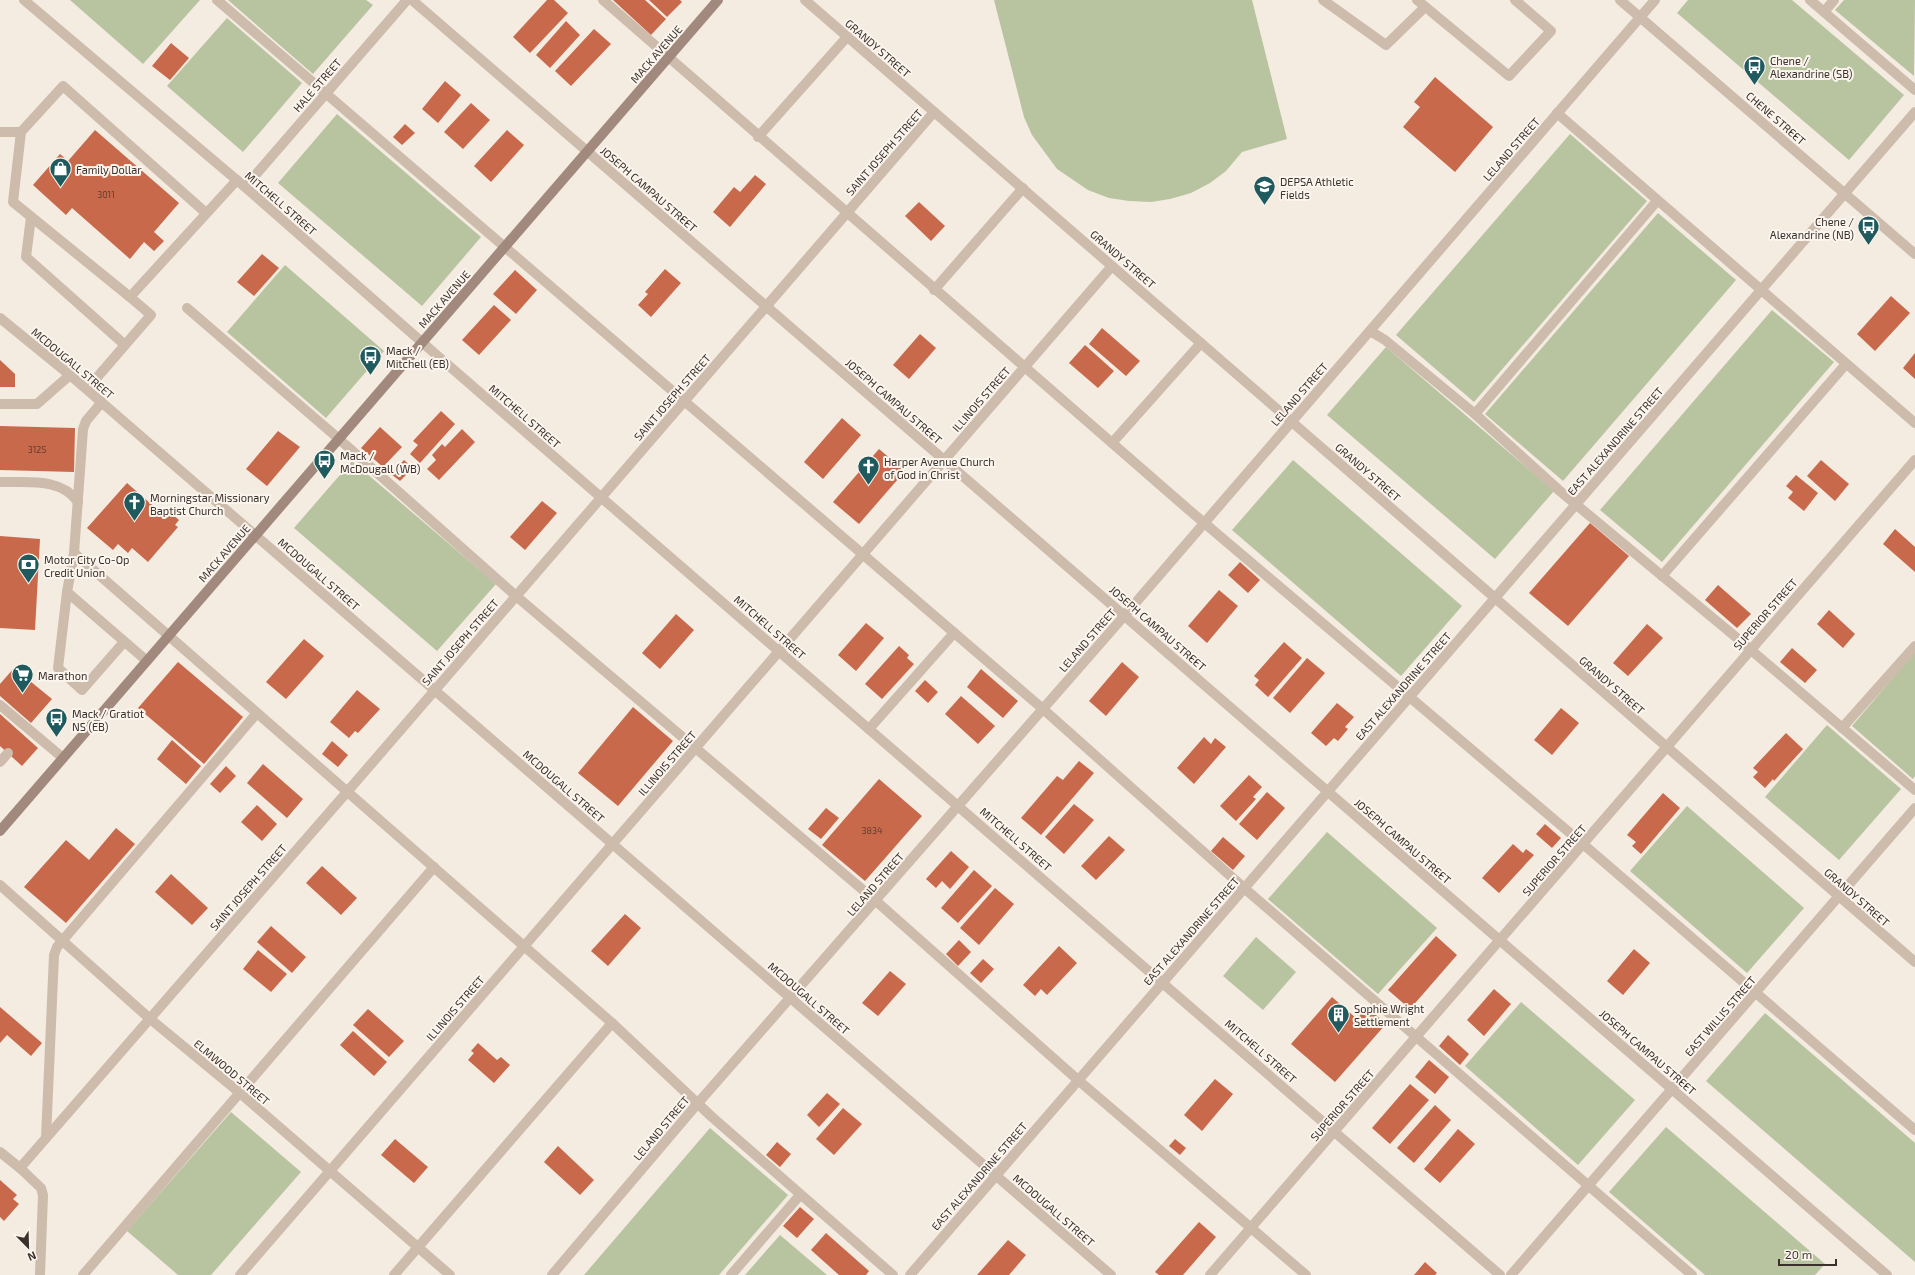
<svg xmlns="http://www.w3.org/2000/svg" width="1915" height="1275" viewBox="0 0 1915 1275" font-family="'Exo 2',sans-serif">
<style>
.green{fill:#b8c4a0}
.building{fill:#c8694b}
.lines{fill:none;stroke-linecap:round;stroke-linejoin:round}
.service{stroke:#cdbbac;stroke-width:10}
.minor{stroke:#cdbbac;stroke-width:10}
.tertiary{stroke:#cdbbac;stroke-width:10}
.secondary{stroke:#a18a7d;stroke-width:10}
.labels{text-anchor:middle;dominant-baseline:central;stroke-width:4;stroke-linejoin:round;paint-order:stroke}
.number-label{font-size:9px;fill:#5e3e33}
.street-label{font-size:11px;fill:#3b302b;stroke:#fbf5ee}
.poi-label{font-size:11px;fill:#3b302b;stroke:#fbf5ee;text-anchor:start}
</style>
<rect width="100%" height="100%" fill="#f4ebe1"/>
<g class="green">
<polygon points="70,0 200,0 143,64"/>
<polygon points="228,0 366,0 373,5 313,74"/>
<polygon points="994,0 1252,0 1287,139 1242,152 1226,171 1210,183 1191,193 1170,199 1151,202 1129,201 1109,198 1088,190 1057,169 1032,135 1024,117"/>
<polygon points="1688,0 1792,0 1904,95 1849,160 1677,13"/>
<polygon points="1844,0 1915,0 1914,76 1835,10"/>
<polygon points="227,18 302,83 243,152 167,86"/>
<polygon points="337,114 481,237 422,306 278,183"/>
<polygon points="1570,134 1647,201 1474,402 1396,335"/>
<polygon points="1658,213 1736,280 1563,481 1485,414"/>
<polygon points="285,265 384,351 326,418 227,332"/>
<polygon points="1772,310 1834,362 1662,562 1600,510"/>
<polygon points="1386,347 1554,491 1495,559 1327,415"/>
<polygon points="1293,460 1462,606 1401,676 1232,530"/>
<polygon points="352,461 496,584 437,651 294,528"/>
<polygon points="1915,652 1915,776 1913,779 1852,726"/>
<polygon points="1827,725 1901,789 1839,860 1765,797"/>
<polygon points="1687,806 1804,908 1747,973 1630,871"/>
<polygon points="1327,832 1437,928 1378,994 1268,899"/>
<polygon points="1256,937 1296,972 1263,1010 1223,976"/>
<polygon points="1521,1002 1635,1100 1578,1165 1465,1066"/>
<polygon points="1765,1013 1915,1143 1915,1262 1706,1081"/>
<polygon points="231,1112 301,1172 211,1275 178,1275 127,1231"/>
<polygon points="1666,1127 1825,1264 1815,1275 1705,1275 1609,1192"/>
<polygon points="710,1128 788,1195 719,1275 584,1275"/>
<polygon points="780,1235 827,1275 745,1275"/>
</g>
<g class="building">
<polygon points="547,0 554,0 568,13 530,53 513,37"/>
<polygon points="613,0 645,0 666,19 651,35"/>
<polygon points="649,0 680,0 682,2 667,17"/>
<polygon points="566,21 580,35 550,68 536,55"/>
<polygon points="594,29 611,44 571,86 555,71"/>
<polygon points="171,43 189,58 170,80 152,66"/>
<polygon points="1435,77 1493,127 1455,172 1403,127 1420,107 1414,102"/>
<polygon points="445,81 461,95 438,123 422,109"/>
<polygon points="471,103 490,120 463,149 444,132"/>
<polygon points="405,124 415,133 402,145 393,137"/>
<polygon points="95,130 179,203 154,232 164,241 154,251 144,242 130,259 72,208 66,215 33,185 60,154 68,161"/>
<polygon points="507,130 524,145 491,182 474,166"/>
<polygon points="755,175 766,184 730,227 713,212 734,187 740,192"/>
<polygon points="919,202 945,226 931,241 905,216"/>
<polygon points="262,254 279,268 254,296 237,282"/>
<polygon points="665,269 681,283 651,317 638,305 648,294 645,292"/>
<polygon points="515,270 537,290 516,314 493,294"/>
<polygon points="1891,296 1910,313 1875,351 1857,334"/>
<polygon points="494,305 511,320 479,355 462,340"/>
<polygon points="1102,328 1140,361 1126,376 1089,344"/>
<polygon points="920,334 936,348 909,379 893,365"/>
<polygon points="1085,345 1114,371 1098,388 1069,363"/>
<polygon points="1915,353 1915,379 1903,368"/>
<polygon points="0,360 15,374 15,387 0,387"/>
<polygon points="441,411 455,424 420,463 410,454 418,445 413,441"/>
<polygon points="842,418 861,435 823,479 804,462"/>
<polygon points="0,426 75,428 74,472 0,470"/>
<polygon points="380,427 402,447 383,467 361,448"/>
<polygon points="462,429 475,442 439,480 427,469 436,460 432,455 442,444 445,447"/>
<polygon points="278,431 300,447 267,486 246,469"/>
<polygon points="879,449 905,471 859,524 833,502"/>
<polygon points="404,460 413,468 400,481 391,474"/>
<polygon points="1821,460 1849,484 1835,501 1807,476"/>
<polygon points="1796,475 1818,493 1804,511 1788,498 1793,492 1786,486"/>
<polygon points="127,483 167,518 171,513 179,520 175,525 178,527 148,562 132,548 128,553 118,544 113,550 87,528"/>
<polygon points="542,501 557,513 525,550 510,537"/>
<polygon points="1590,523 1629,556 1568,626 1529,593"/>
<polygon points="1895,529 1915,547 1915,572 1883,544"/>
<polygon points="0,536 40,539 35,630 0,628"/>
<polygon points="1240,562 1260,580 1248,593 1228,575"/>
<polygon points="1718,585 1751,614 1737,628 1705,600"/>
<polygon points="1219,590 1238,606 1207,643 1188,626"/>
<polygon points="1829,610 1855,634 1843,648 1817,624"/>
<polygon points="676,614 694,630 660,669 642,653"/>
<polygon points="866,623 884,638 856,671 838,655"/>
<polygon points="1647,624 1663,638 1628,676 1613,663"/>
<polygon points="304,639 324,656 286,699 266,682"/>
<polygon points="1284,642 1302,658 1268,697 1255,685 1259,680 1254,676"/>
<polygon points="899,646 909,655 907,658 914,664 882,699 865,684"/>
<polygon points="1792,648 1817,670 1805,683 1780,662"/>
<polygon points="1307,658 1325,673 1290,713 1273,698"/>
<polygon points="178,662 243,717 204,764 138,708"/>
<polygon points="1122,662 1139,677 1106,716 1089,701"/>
<polygon points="14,668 52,699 31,723 0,696 0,684"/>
<polygon points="981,669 1018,701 1003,718 967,687"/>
<polygon points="925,680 938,692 928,703 915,691"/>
<polygon points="357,690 380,709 358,733 355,731 349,738 330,722"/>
<polygon points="961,696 995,726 978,744 945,714"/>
<polygon points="1337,703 1354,717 1345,727 1348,729 1338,741 1334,738 1326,746 1311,733"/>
<polygon points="633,707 673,741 618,806 578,773"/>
<polygon points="1561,708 1579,723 1552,755 1534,740"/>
<polygon points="0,714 38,748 22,766 0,746"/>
<polygon points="1786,733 1803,749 1774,781 1773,779 1765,788 1753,777 1758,772 1753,768"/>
<polygon points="1204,737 1211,744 1215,738 1226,747 1194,784 1177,768"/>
<polygon points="172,740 201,766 186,784 157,759"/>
<polygon points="332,741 348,755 338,767 322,754"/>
<polygon points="1079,761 1094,773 1041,835 1021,818 1057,776 1063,780"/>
<polygon points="263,764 303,799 287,818 247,783"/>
<polygon points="226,766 236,776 220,793 210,784"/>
<polygon points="1249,775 1262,787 1253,797 1256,799 1236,821 1220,806"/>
<polygon points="879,779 922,816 865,881 822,845"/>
<polygon points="1267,792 1285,808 1257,840 1239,824"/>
<polygon points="1663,793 1680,808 1641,854 1632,846 1636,842 1627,835"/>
<polygon points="1074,804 1094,820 1064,854 1045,837"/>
<polygon points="257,805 277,824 262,841 241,822"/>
<polygon points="826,808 839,818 821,839 808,829"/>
<polygon points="1545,824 1561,838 1552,848 1536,834"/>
<polygon points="116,828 135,844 66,923 24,887 66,840 89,860"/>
<polygon points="1109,836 1125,850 1096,880 1081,866"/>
<polygon points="1223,837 1245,856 1233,870 1211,851"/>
<polygon points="1513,844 1523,853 1526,849 1534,855 1499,893 1482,878"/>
<polygon points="951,851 969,867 950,889 942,881 936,888 926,879"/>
<polygon points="322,866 357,898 341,915 306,883"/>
<polygon points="974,870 992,886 958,923 941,908"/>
<polygon points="171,874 208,908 192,925 155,892"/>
<polygon points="995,888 1014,904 979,945 960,928"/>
<polygon points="625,914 641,928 608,966 591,951"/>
<polygon points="271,926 306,957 292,973 257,942"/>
<polygon points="1436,936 1457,955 1410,1009 1388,990"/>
<polygon points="959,940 971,952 958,966 946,954"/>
<polygon points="1059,946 1077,963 1047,995 1041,989 1035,996 1023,985"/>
<polygon points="1634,949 1650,963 1623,995 1607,981"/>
<polygon points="258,950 287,974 271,992 243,969"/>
<polygon points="983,959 994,969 981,983 970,973"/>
<polygon points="890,971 906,984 878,1016 862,1003"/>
<polygon points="1494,989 1511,1004 1484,1036 1467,1020"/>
<polygon points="1332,997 1357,1019 1367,1007 1386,1024 1335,1082 1291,1044"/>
<polygon points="0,1007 42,1043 31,1056 7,1035 0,1043"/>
<polygon points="368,1009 404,1041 389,1057 353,1025"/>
<polygon points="353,1031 387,1062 374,1076 340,1045"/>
<polygon points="1448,1035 1469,1054 1460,1065 1439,1046"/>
<polygon points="478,1043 497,1060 501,1057 510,1065 494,1083 468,1060 474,1053 471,1051"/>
<polygon points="1429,1060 1449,1077 1435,1094 1415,1077"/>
<polygon points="1215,1079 1233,1094 1202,1131 1184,1115"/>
<polygon points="1410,1084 1429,1100 1390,1144 1372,1128"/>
<polygon points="827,1093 840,1104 819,1127 807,1115"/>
<polygon points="1435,1105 1451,1120 1414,1163 1397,1148"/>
<polygon points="843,1108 862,1124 834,1155 816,1139"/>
<polygon points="1458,1129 1475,1144 1440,1183 1424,1169"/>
<polygon points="395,1139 428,1167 414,1183 381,1155"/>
<polygon points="1175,1139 1186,1148 1180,1155 1169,1146"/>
<polygon points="777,1142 791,1154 780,1167 766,1155"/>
<polygon points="558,1146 594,1180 580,1195 544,1162"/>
<polygon points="0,1180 17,1195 13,1199 19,1204 4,1221 0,1217"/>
<polygon points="800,1207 814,1219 797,1238 783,1226"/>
<polygon points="1199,1222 1216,1237 1183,1275 1159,1275 1155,1272"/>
<polygon points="826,1233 869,1271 866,1275 839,1275 811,1250"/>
<polygon points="1008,1240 1026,1255 1009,1275 977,1275"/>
<polygon points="1425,1262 1437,1273 1435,1275 1414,1275"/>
</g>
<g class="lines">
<g class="service">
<polyline points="217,0 1043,709 1244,888 1692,1275"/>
<polyline points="603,0 1189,510 1583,844 1915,1130"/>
<polyline points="1323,0 1386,45 1425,7"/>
<polyline points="1417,0 1509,76 1551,31 1515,0"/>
<polyline points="1810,0 1915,90"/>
<polyline points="1824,12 1834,0"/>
<polyline points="1557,113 1915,423"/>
<polyline points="0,132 21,132"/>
<polyline points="758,137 847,37"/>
<polyline points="31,217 26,257 125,345"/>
<polyline points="934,290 1023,188"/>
<polyline points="130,297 13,202 21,132 63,86 206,213"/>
<polyline points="187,308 339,439 516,596 876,901 1078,1080 1306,1275"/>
<polyline points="1370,331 1385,340 1475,414 1561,492 1737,638 1915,790"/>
<polyline points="87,389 151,315 130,297 237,180"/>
<polyline points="102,402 86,421 83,429 74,553 67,592 147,661"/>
<polyline points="0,404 37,404 70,375"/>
<polyline points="1475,414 1657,201"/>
<polyline points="1112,443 1201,343"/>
<path d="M0,482C27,483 61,477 78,502"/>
<polyline points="74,553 612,1023 712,1117 893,1275"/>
<polyline points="1662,576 1846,364"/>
<polyline points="67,592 58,668 82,690 124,642"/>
<polyline points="0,705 63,758"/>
<polyline points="1842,728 1915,646"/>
<polyline points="869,729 954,633"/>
<polyline points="0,762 8,753"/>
<polyline points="46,1138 54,955 57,947 257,713"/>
<polyline points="20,1168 41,1188 43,1195 40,1275"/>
<polyline points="83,1275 434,867"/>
<polyline points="394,1275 612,1023"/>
<polyline points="731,1275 800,1195"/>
</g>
<g class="minor">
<polyline points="24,0 245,187 440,358 1500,1275"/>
<polyline points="412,0 1887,1275"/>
<polyline points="805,0 1915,962"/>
<polyline points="245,187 407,0"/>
<polyline points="0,885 149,1018 240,1093 450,1275"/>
<polyline points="0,1152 20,1168 347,792 934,112"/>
<polyline points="240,1275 1112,266"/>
<polyline points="552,1275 698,1103 1125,615 1655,0"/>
<polyline points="910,1275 1915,112"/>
<polyline points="1210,1275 1915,460"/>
<polyline points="1511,1275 1915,808"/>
</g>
<g class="tertiary">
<polyline points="1620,0 1915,254"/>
<polyline points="0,318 70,375 1111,1275"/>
</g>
<polyline class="secondary" points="0,831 718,0"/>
</g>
<defs>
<symbol id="bus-pin" viewBox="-11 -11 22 30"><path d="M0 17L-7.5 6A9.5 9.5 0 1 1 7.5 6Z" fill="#1f5a5e" stroke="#fbf5ee"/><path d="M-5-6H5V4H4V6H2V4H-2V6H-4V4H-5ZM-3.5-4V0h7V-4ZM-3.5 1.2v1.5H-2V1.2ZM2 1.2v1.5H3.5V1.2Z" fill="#fff"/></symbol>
<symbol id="shop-pin" viewBox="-11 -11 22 30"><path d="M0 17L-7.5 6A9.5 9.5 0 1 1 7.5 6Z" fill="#1f5a5e" stroke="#fbf5ee"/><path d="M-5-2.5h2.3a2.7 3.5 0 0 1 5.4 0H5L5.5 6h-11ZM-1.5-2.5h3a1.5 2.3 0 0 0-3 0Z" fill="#fff"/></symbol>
<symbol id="school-pin" viewBox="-11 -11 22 30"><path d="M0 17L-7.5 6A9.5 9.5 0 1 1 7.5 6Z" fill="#1f5a5e" stroke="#fbf5ee"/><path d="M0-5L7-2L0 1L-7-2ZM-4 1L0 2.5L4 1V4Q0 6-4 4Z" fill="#fff"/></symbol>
<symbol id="church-pin" viewBox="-11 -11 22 30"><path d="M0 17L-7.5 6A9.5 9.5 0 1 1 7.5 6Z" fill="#1f5a5e" stroke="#fbf5ee"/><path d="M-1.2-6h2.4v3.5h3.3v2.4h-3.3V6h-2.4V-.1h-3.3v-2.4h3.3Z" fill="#fff"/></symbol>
<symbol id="bank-pin" viewBox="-11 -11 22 30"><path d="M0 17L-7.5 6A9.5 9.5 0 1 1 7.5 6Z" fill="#1f5a5e" stroke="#fbf5ee"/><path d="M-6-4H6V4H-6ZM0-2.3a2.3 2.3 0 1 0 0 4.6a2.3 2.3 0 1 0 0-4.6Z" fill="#fff"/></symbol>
<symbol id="supermarket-pin" viewBox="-11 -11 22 30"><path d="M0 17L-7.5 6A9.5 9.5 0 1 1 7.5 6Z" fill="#1f5a5e" stroke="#fbf5ee"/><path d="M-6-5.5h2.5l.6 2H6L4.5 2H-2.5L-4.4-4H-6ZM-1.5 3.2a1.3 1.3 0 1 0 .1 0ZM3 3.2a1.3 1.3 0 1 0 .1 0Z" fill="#fff"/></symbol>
<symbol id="building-pin" viewBox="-11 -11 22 30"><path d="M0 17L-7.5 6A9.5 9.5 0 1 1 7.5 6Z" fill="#1f5a5e" stroke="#fbf5ee"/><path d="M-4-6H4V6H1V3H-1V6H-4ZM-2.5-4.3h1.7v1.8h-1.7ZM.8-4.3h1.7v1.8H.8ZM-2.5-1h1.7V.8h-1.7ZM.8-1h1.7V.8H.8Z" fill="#fff"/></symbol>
</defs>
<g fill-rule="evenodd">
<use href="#bus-pin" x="1742" y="54" width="25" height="34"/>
<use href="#shop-pin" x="48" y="156" width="25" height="34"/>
<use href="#school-pin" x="1252" y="174" width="25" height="34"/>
<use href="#bus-pin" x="1856" y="214" width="25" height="34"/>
<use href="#bus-pin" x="358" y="344" width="25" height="34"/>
<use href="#bus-pin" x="312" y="448" width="25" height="34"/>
<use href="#church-pin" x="856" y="454" width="25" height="34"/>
<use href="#church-pin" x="122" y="490" width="25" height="34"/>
<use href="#bank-pin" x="16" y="552" width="25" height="34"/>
<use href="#supermarket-pin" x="10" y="662" width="25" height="34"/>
<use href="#bus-pin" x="44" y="706" width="25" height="34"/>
<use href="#building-pin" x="1326" y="1002" width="25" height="34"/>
</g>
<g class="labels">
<g class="number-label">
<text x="106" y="194">3011</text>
<text x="37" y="449">3125</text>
<text x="872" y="830">3834</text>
</g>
<g class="street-label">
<text transform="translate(878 48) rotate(41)">GRANDY STREET</text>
<text transform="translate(656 54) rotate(-49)">MACK AVENUE</text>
<text transform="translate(317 85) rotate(-49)">HALE STREET</text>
<text transform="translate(1776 118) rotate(41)">CHENE STREET</text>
<text transform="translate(1511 149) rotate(-49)">LELAND STREET</text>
<text transform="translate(884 152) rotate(-49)">SAINT JOSEPH STREET</text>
<text transform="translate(649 189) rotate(41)">JOSEPH CAMPAU STREET</text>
<text transform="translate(281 203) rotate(41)">MITCHELL STREET</text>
<text transform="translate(1123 259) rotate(41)">GRANDY STREET</text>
<text transform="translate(444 299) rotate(-49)">MACK AVENUE</text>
<text transform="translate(73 363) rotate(40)">MCDOUGALL STREET</text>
<text transform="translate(1299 394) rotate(-49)">LELAND STREET</text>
<text transform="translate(672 397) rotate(-49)">SAINT JOSEPH STREET</text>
<text transform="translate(981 399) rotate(-49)">ILLINOIS STREET</text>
<text transform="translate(894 401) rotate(41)">JOSEPH CAMPAU STREET</text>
<text transform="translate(525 416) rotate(41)">MITCHELL STREET</text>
<text transform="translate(1615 441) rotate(-49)">EAST ALEXANDRINE STREET</text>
<text transform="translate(1368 472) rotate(41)">GRANDY STREET</text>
<text transform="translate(224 553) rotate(-49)">MACK AVENUE</text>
<text transform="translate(319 574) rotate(41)">MCDOUGALL STREET</text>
<text transform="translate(1765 614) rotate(-49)">SUPERIOR STREET</text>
<text transform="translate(770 627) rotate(41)">MITCHELL STREET</text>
<text transform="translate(1158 628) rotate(41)">JOSEPH CAMPAU STREET</text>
<text transform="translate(1087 640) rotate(-49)">LELAND STREET</text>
<text transform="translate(460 642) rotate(-49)">SAINT JOSEPH STREET</text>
<text transform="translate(1612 685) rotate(41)">GRANDY STREET</text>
<text transform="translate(1403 686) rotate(-49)">EAST ALEXANDRINE STREET</text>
<text transform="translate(667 763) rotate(-49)">ILLINOIS STREET</text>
<text transform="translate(564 786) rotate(41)">MCDOUGALL STREET</text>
<text transform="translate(1016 839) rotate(41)">MITCHELL STREET</text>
<text transform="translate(1403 841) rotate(41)">JOSEPH CAMPAU STREET</text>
<text transform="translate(1554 860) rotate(-49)">SUPERIOR STREET</text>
<text transform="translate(875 884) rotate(-49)">LELAND STREET</text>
<text transform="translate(248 887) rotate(-49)">SAINT JOSEPH STREET</text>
<text transform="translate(1857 897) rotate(41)">GRANDY STREET</text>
<text transform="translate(1191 931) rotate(-49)">EAST ALEXANDRINE STREET</text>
<text transform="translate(809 998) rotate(41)">MCDOUGALL STREET</text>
<text transform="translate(455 1008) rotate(-49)">ILLINOIS STREET</text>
<text transform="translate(1720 1016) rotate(-49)">EAST WILLIS STREET</text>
<text transform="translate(1261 1051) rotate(41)">MITCHELL STREET</text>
<text transform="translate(1648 1052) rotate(41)">JOSEPH CAMPAU STREET</text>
<text transform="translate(232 1072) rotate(40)">ELMWOOD STREET</text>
<text transform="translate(1342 1105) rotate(-49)">SUPERIOR STREET</text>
<text transform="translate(661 1128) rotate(-50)">LELAND STREET</text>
<text transform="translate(979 1176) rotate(-49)">EAST ALEXANDRINE STREET</text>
<text transform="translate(1054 1210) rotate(41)">MCDOUGALL STREET</text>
</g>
<g class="poi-label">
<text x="1770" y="60">Chene /<tspan x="1770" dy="13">Alexandrine (SB)</tspan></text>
<text x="76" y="169">Family Dollar</text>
<text x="1280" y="181">DEPSA Athletic<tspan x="1280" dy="13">Fields</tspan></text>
<text x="1854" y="221" text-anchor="end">Chene /<tspan x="1854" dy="13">Alexandrine (NB)</tspan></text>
<text x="386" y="350">Mack /<tspan x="386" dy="13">Mitchell (EB)</tspan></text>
<text x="340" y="455">Mack /<tspan x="340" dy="13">McDougall (WB)</tspan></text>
<text x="884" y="461">Harper Avenue Church<tspan x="884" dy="13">of God in Christ</tspan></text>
<text x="150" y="497">Morningstar Missionary<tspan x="150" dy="13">Baptist Church</tspan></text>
<text x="44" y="559">Motor City Co-Op<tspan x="44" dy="13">Credit Union</tspan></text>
<text x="38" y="675">Marathon</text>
<text x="72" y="713">Mack / Gratiot<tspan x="72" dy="13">NS (EB)</tspan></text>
<text x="1354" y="1008">Sophie Wright<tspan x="1354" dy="13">Settlement</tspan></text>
</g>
</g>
<g transform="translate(28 1247) rotate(157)" stroke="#fbf5ee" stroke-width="3" paint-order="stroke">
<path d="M0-3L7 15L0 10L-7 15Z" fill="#3b302b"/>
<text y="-6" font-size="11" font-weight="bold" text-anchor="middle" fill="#3b302b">N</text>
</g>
<path d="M1779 1259v6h57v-6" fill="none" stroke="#3b302b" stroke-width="2"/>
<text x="1785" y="1259" font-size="12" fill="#3b302b" stroke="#fbf5ee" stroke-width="3" paint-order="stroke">20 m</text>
</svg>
